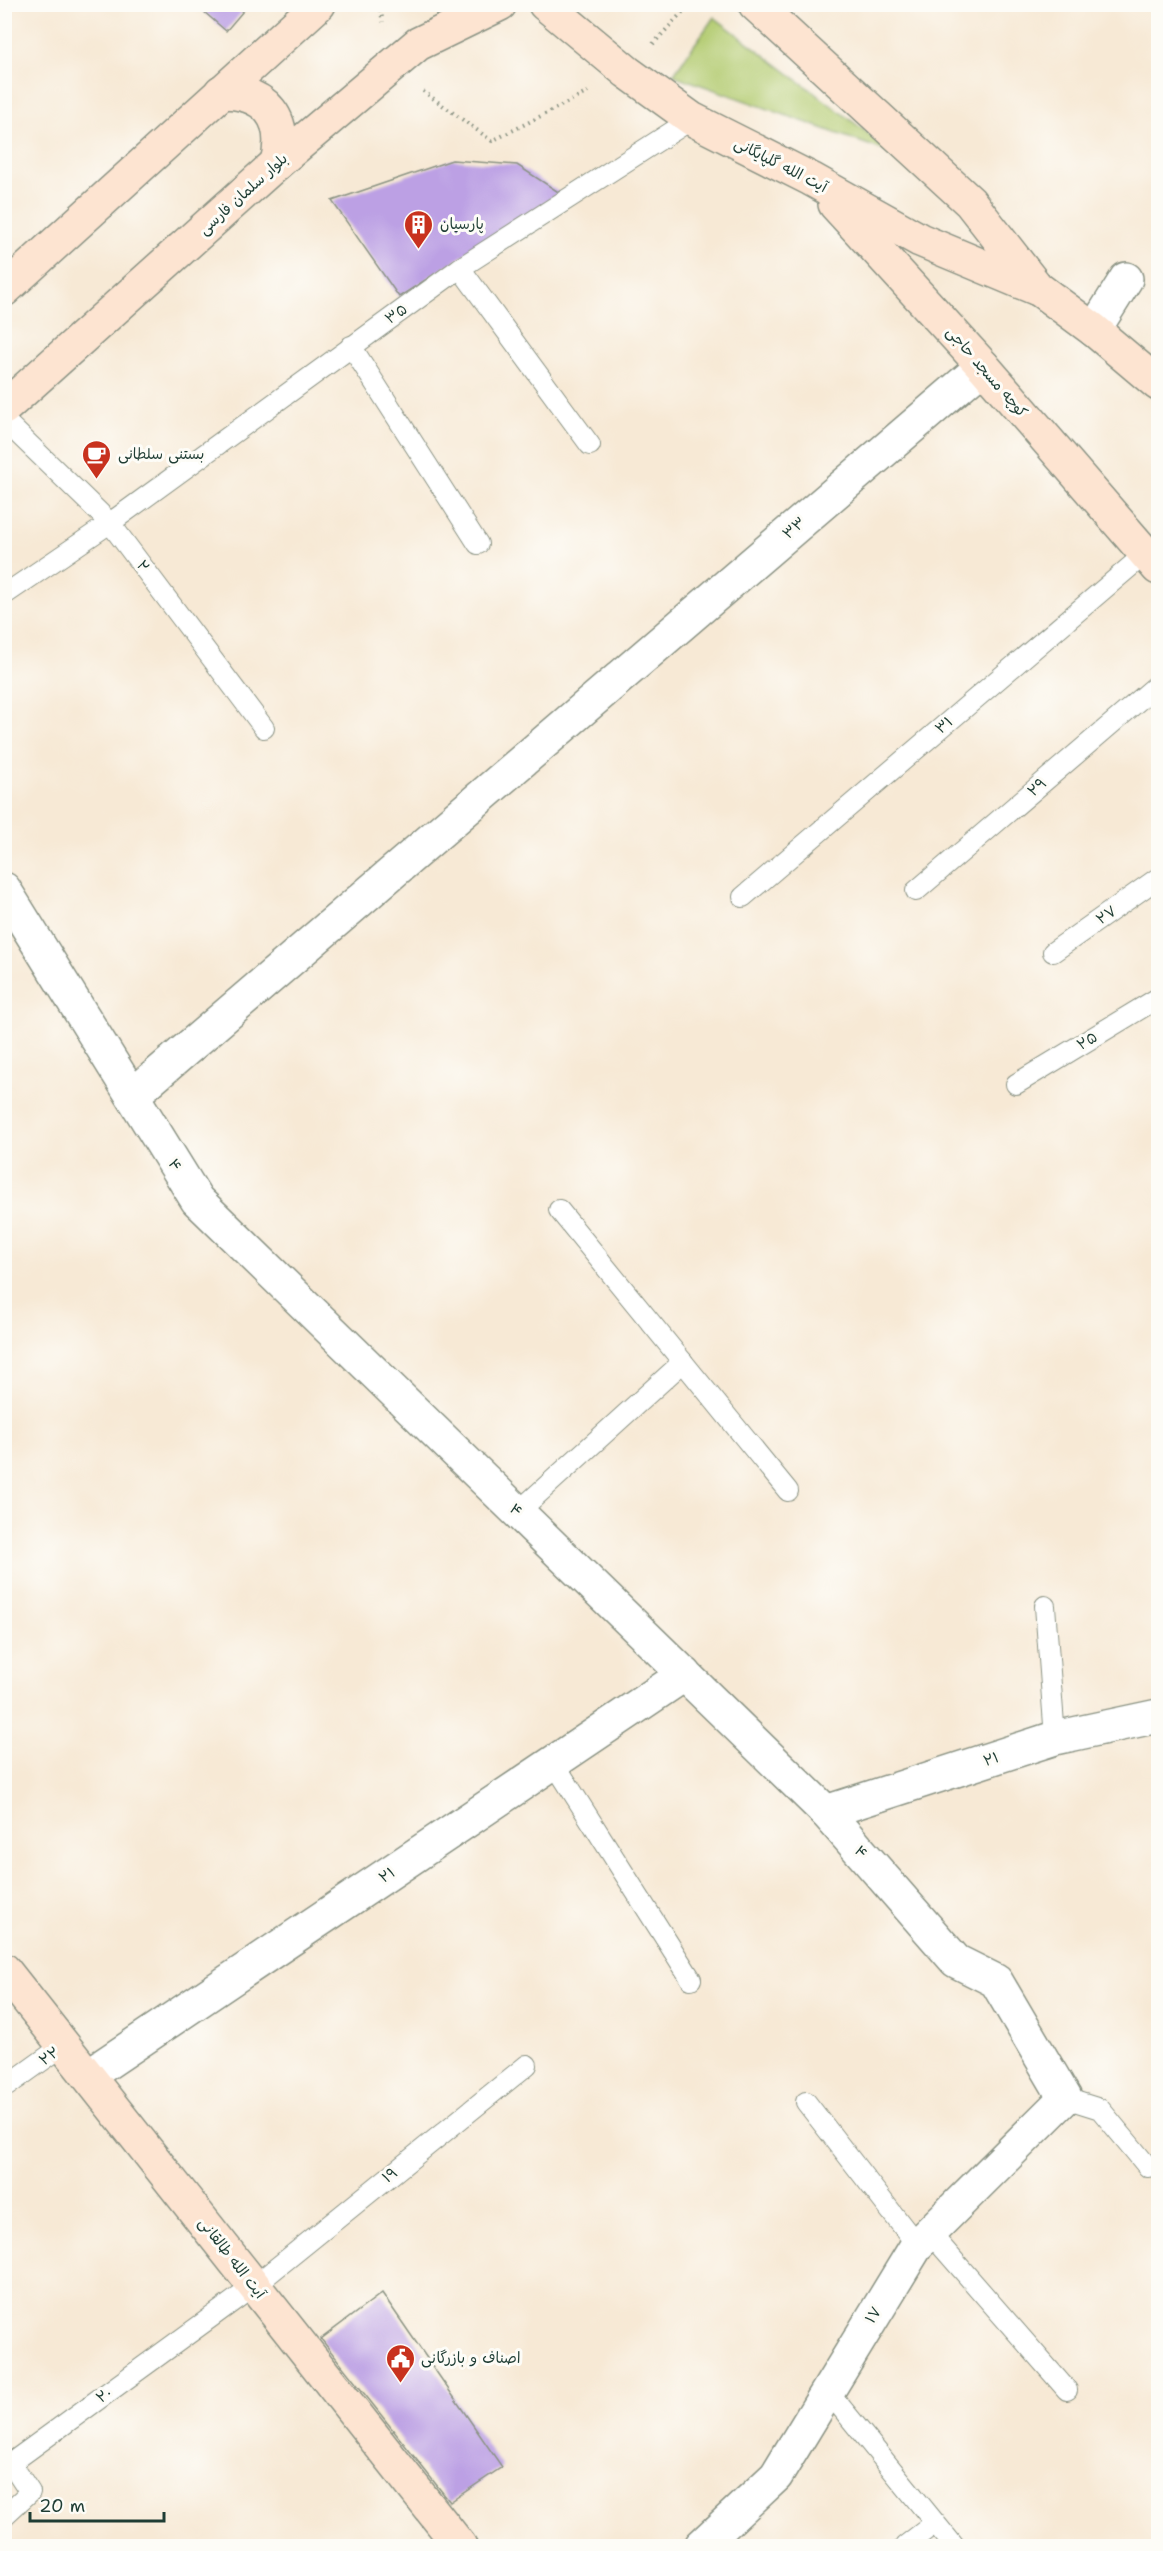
<svg xmlns="http://www.w3.org/2000/svg" width="1163" height="2551" viewBox="0 0 1163 2551" font-family="'Shantell Sans','Playpen Sans Arabic',sans-serif">
<style>
.green{fill:#b2cb70;stroke:#688452;stroke-width:1.5}
.building{fill:#bca0e4}
.lines{fill:none;stroke-linecap:round;stroke-linejoin:round}
.lane-casing{stroke:#8b9384;stroke-width:22}
.street-casing{stroke:#8b9384;stroke-width:36}
.secondary-casing{stroke:#8b9384;stroke-width:36}
.path{stroke:#8b9384;stroke-width:4;stroke-dasharray:1.5 4.5;stroke-linecap:butt}
.lane{stroke:#fff;stroke-width:20}
.street{stroke:#fff;stroke-width:33}
.secondary{stroke:#fde4d1;stroke-width:33}
.labels{text-anchor:middle;dominant-baseline:central;stroke-width:6;stroke-linejoin:round;paint-order:stroke}
.street-label{font-size:15px;fill:#1f3d34;stroke:#fdfcf7}
.poi-label{font-size:15px;fill:#1f3d34;stroke:#fdfcf7;text-anchor:start}
</style>
<rect width="100%" height="100%" fill="#fdfcf7"/>
<filter id="ink" filterUnits="userSpaceOnUse"><feTurbulence type="fractalNoise" baseFrequency=".0167" numOctaves="2"/><feDisplacementMap in="SourceGraphic" scale="12" xChannelSelector="R" yChannelSelector="G"/><feConvolveMatrix kernelMatrix="1 2 1 2 8 2 1 2 1" color-interpolation-filters="sRGB"/></filter>
<filter id="wash" filterUnits="userSpaceOnUse"><feTurbulence type="fractalNoise" baseFrequency=".008" numOctaves="4" result="noise"/><feDisplacementMap in="SourceGraphic" scale="24" xChannelSelector="R" yChannelSelector="G"/><feGaussianBlur stdDeviation="1.35" result="paint"/><feColorMatrix in="noise" values="0 0 0 0 0 0 0 0 0 0 0 0 0 0 0 0 0 1.4 0 .05"/><feComposite in="paint" operator="in"/></filter>
<g filter="url(#wash)">
<rect width="100%" height="100%" fill="#f7e9d5"/>
<polygon class="green" points="714,17 897,155 673,75"/>
<g id="blocks">
<g class="building">
<polygon points="195,4 249,4 226,31"/>
<polygon points="452,160 517,165 560,193 399,297 332,201"/>
<polygon points="382,2293 502,2467 450,2502 321,2339"/>
</g>
</g>
</g>
<g filter="url(#ink)">
<use href="#blocks" fill-opacity="0" stroke="#8b9384" stroke-width="1.5"/>
<g class="lines">
<defs>
<g id="lane">
<polyline points="460,268 590,445"/>
<polyline points="351,346 478,544"/>
<polyline points="4,420 110,523 264,728"/>
<polyline points="4,595 110,523 460,268 692,119"/>
<polyline points="916,891 1158,684"/>
<polyline points="743,897 1145,554"/>
<polyline points="1053,952 1158,878"/>
<polyline points="1016,1084 1158,998"/>
<polyline points="559,1210 788,1491"/>
<polyline points="518,1512 683,1362"/>
<polyline points="1045,1606 1055,1738"/>
<polyline points="554,1763 691,1979"/>
<polyline points="4,2088 64,2045"/>
<polyline points="1065,2098 1100,2109 1148,2167"/>
<polyline points="806,2102 917,2245"/>
<polyline points="930,2233 1067,2390"/>
<polyline points="827,2390 954,2546"/>
<polyline points="4,2516 30,2492 11,2463 254,2286 527,2065"/>
<polyline points="905,2546 935,2523"/>
</g>
<g id="street">
<polyline points="1094,330 1126,279"/>
<polyline points="4,889 197,1200 826,1812 956,1961 996,1981 1065,2098 917,2245 776,2476 701,2546"/>
<polyline points="133,1095 983,366"/>
<polyline points="826,1812 1055,1738 1158,1716"/>
<polyline points="89,2075 685,1674"/>
</g>
<g id="secondary">
<polyline points="545,4 627,72 692,119 811,179 920,240 1040,290 1094,330 1158,384"/>
<polyline points="755,4 970,202 1038,289"/>
<path d="M221,92C266,92 288,118 277,163"/>
<polyline points="835,204 983,366 1158,568"/>
<polyline points="4,290 319,4"/>
<polyline points="4,408 277,163 418,44 500,4"/>
<polyline points="4,1970 460,2546"/>
</g>
</defs>
<use href="#lane" class="lane-casing"/>
<use href="#street" class="street-casing"/>
<use href="#secondary" class="secondary-casing"/>
<g class="path">
<polyline points="379,4 383,22"/>
<polyline points="653,44 690,4"/>
<polyline points="423,91 492,141 588,92"/>
</g>
<use href="#lane" class="lane"/>
<use href="#street" class="street"/>
<use href="#secondary" class="secondary"/>
</g>
</g>
<defs>
<symbol id="building-pin" viewBox="-11 -11 22 30"><path d="M0 17L-7.5 6A9.5 9.5 0 1 1 7.5 6Z" fill="#c8321e" stroke="#fdfcf7"/><path d="M-4-6H4V6H1V3H-1V6H-4ZM-2.5-4.3h1.7v1.8h-1.7ZM.8-4.3h1.7v1.8H.8ZM-2.5-1h1.7V.8h-1.7ZM.8-1h1.7V.8H.8Z" fill="#fff"/></symbol>
<symbol id="cafe-pin" viewBox="-11 -11 22 30"><path d="M0 17L-7.5 6A9.5 9.5 0 1 1 7.5 6Z" fill="#c8321e" stroke="#fdfcf7"/><path d="M-5.5-4.5H6V0H3Q3 3.5 0 3.5H-2.5Q-5.5 3.5-5.5 0ZM3-3.2v2h1.7v-2ZM-6 4.5H4V6H-6Z" fill="#fff"/></symbol>
<symbol id="civic-pin" viewBox="-11 -11 22 30"><path d="M0 17L-7.5 6A9.5 9.5 0 1 1 7.5 6Z" fill="#c8321e" stroke="#fdfcf7"/><path d="M-.6-6.5H3V-4.5H.6V-3L4-1V1h2V6H-6V1h2V-1L-.6-3ZM-1.2 2.5V6h2.4V2.5Z" fill="#fff"/></symbol>
</defs>
<g fill-rule="evenodd">
<use href="#building-pin" x="402" y="208" width="33" height="45"/>
<use href="#cafe-pin" x="80" y="438" width="33" height="45"/>
<use href="#civic-pin" x="384" y="2342" width="33" height="45"/>
</g>
<g class="labels">
<g class="street-label">
<text transform="translate(781 165) rotate(27)">آیت الله گلپایگانی</text>
<text transform="translate(243 194) rotate(-42)">بلوار سلمان فارسی</text>
<text transform="translate(396 314) rotate(-35)">۳۵</text>
<text transform="translate(987 372) rotate(49)">کوچه مسجد حاجی</text>
<text transform="translate(794 528) rotate(-41)">۳۳</text>
<text transform="translate(143 566) rotate(53)">۲</text>
<text transform="translate(944 725) rotate(-40)">۳۱</text>
<text transform="translate(1037 787) rotate(-41)">۲۹</text>
<text transform="translate(1106 915) rotate(-35)">۲۷</text>
<text transform="translate(1087 1041) rotate(-31)">۲۵</text>
<text transform="translate(175 1165) rotate(59)">۴</text>
<text transform="translate(516 1510) rotate(44)">۴</text>
<text transform="translate(991 1759) rotate(-18)">۲۱</text>
<text transform="translate(861 1852) rotate(49)">۴</text>
<text transform="translate(387 1875) rotate(-34)">۲۱</text>
<text transform="translate(49 2056) rotate(-36)">۲۲</text>
<text transform="translate(390 2175) rotate(-39)">۱۹</text>
<text transform="translate(232 2258) rotate(52)">آیت الله طالقانی</text>
<text transform="translate(873 2315) rotate(-58)">۱۷</text>
<text transform="translate(104 2395) rotate(-36)">۲۰</text>
</g>
<g class="poi-label">
<text x="440" y="224">پارسیان</text>
<text x="118" y="454">بستنی سلطانی</text>
<text x="421" y="2358">اصناف و بازرگانی</text>
</g>
</g>
<rect width="1163" height="2551" fill="none" stroke="#fdfcf7" stroke-width="24"/>
<path d="M30 2512v9h134v-9" fill="none" stroke="#1f3d34" stroke-width="3"/>
<text x="39" y="2512" font-size="18" fill="#1f3d34" stroke="#fdfcf7" stroke-width="4.5" paint-order="stroke">20 m</text>
</svg>
